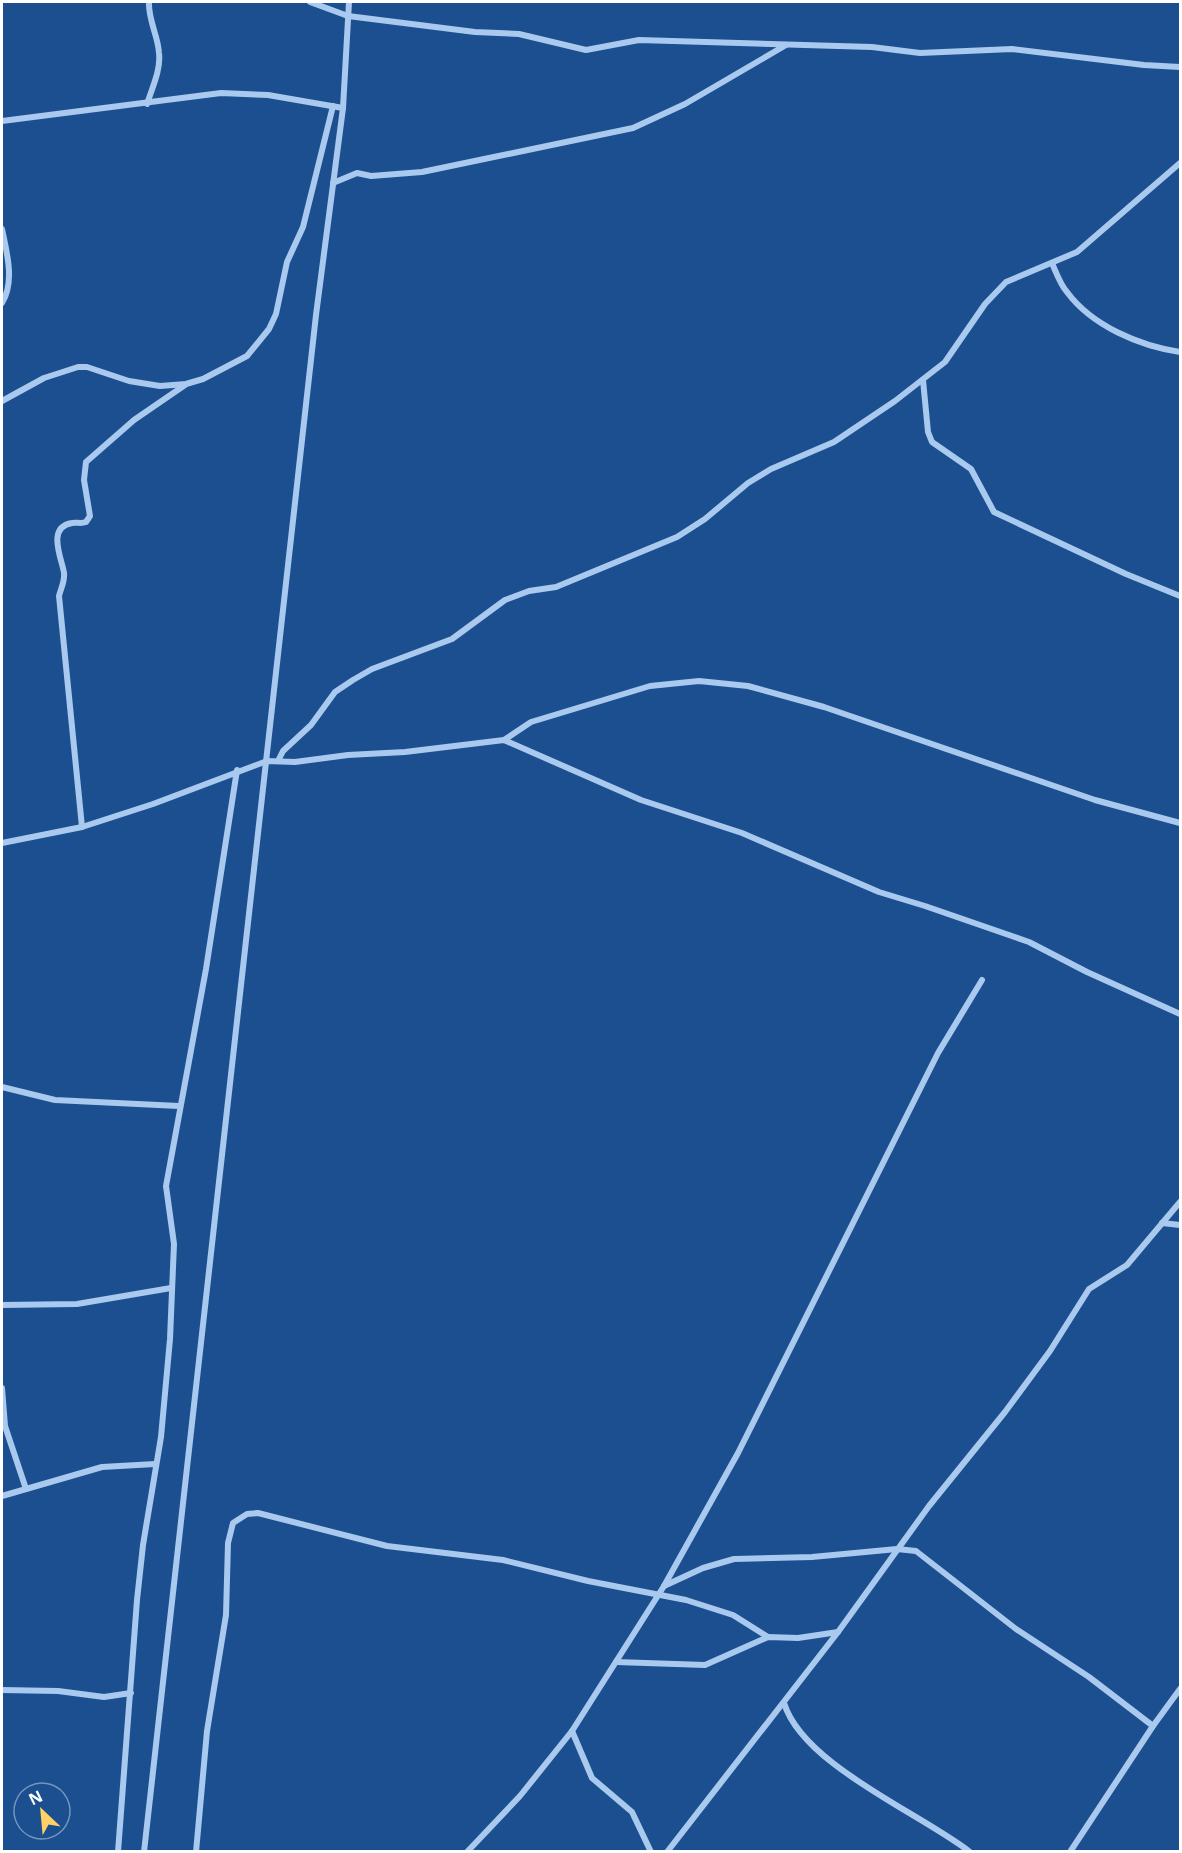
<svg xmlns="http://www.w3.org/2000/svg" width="1182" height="1853" viewBox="0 0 1182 1853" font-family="'Noto Sans',sans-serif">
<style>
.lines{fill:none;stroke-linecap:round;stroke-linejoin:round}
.minor{stroke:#a9c9ee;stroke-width:6}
</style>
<rect width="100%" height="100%" fill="#1b4f8f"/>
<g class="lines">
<g class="minor">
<polyline points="310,2 348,16 475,32 519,34 586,50 639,40 872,47 920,53 1012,49 1144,65 1180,67"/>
<path d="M147,104C152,88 161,70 159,53C158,35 148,20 149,2"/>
<polyline points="2,121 221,93 268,95 343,108"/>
<polyline points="333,183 357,173 371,176 422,172 633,128 685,104 786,45"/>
<path d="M2,229C7,253 15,282 2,303"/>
<path d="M1052,263C1056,272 1060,284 1067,292C1092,326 1140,346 1180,352"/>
<polyline points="923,380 928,432 932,442 971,469 994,512 1126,574 1180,596"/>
<polyline points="2,401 44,378 78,367 87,367 129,381 160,386 186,384 203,379 247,356 269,329 276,314 287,262 303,227 333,106"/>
<polyline points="504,740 531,722 650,686 699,681 748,686 824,707 1095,800 1180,823"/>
<polyline points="278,761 283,751 311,725 335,692 353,680 372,669 452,639 505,600 529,591 556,587 677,537 705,519 748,483 771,469 834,442 895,401 945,362 985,304 1006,282 1077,252 1180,163"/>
<path d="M82,827L59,596C61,588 65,581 64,573C62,559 46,527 72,523C77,522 81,524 86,522L90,516L84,480L86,462L134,420L185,385"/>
<polyline points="2,843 82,827 153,804 267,761 295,762 348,755 405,752 504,740 641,800 742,833 879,892 925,906 1029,942 1087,972 1180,1014"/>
<polyline points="2,1087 55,1100 179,1106"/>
<polyline points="1162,1223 1180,1225"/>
<polyline points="2,1305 77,1304 171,1288"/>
<polyline points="2,1388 5,1426 26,1489"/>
<polyline points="2,1496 102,1467 155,1464"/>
<polyline points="664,1586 703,1568 734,1559 812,1557 897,1549 916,1551 1016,1629 1089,1677 1153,1726"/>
<polyline points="616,1662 705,1665 768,1637 798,1638 838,1632"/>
<polyline points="2,1690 58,1691 104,1697 131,1693"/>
<path d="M784,1703C803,1765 920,1813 970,1852"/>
<polyline points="572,1731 592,1778 632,1812 651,1852"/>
<polyline points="118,1852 137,1600 143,1545 161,1437 170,1339 174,1244 166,1186 206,969 237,770"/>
<polyline points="144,1852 316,315 343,108 349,2"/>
<polyline points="196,1852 207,1731 226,1615 228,1543 233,1523 247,1514 258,1513 387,1546 503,1560 588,1581 686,1600 733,1615 768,1637"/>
<polyline points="467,1852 520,1796 572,1731 664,1586 738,1453 938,1053 982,980"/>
<polyline points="667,1852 838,1632 929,1506 1005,1412 1050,1351 1089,1289 1127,1265 1180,1202"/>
<polyline points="1070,1852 1153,1726 1180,1689"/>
</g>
</g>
<rect width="1182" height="1853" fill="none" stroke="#ffffff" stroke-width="6"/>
<g transform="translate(42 1811) rotate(334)"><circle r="28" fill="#1b4f8f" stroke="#7695bc" stroke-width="1.5"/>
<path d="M0-4.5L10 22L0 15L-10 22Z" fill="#ffd166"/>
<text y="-9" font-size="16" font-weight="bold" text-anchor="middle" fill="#ffffff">N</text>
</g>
</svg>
